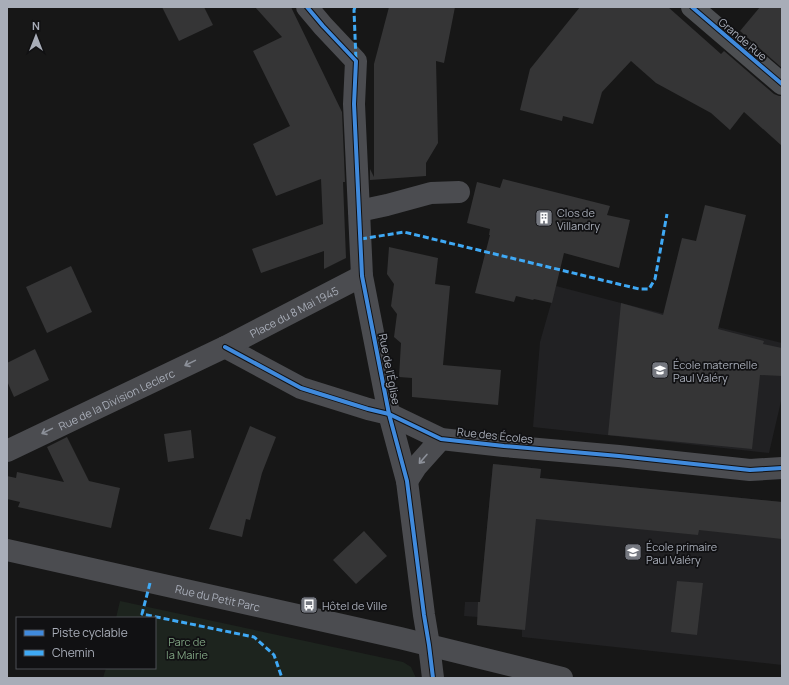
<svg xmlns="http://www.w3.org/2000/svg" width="789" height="685" viewBox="0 0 789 685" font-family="Manrope,sans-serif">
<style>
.built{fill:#212123}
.green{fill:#1d241e}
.building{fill:#353536}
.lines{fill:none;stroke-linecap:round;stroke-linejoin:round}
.minor{stroke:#4b4c50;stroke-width:22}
.major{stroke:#4d4f52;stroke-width:22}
.quiet{stroke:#3fa9f5;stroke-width:3;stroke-dasharray:6 3;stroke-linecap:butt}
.cycleway-casing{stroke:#111113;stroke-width:6}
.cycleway{stroke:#408adc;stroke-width:4}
.oneway{stroke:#8c9099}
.labels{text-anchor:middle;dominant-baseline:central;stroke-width:3.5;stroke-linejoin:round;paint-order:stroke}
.street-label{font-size:11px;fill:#a8adb8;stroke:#111113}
.poi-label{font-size:11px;fill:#a8adb8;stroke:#111113;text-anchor:start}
.park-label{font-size:11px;fill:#7fa381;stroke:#111113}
</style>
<rect width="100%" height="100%" fill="#171717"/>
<g class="built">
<polygon points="556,286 621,303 782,343 782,397 769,453 533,427 540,342"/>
<polygon points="493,464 541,469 540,478 782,502 782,665 522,637 522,630 477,625 478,617 464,616 465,602 480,602"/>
</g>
<polygon class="green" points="120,601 403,662 411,667 416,678 103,678 106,668 155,668 155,618 116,618"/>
<g class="building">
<polygon points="162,7 204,7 213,25 179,41"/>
<polygon points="255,7 291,7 342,112 345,182 343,182 346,258 324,269 324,251 261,273 252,249 323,224 321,179 276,196 253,144 290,126 253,51 282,37"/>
<polygon points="389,7 455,7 444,63 436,61 438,143 426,163 426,176 370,180 370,169 374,177 374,64"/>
<polygon points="580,7 668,7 721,54 724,51 774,94 779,96 782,96 782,146 744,112 730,130 711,113 656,83 631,61 602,92 593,124 563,116 562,121 520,110 530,69"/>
<polygon points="760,7 782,7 782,68 740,31"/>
<polygon points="503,179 610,206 607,215 630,220 619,268 564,253 552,303 534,299 533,300 516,296 514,302 475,293 490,235 489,235 490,229 467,223 477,182 500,188"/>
<polygon points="705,205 746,215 718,329 764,341 763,344 782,348 782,376 760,375 752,449 608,435 621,303 663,315 682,238 696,241"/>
<polygon points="389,247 438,258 435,284 450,286 443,365 501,370 498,405 412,397 412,378 399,377 401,343 394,337 397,314 391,306 394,284 387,274"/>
<polygon points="71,266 92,312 47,333 26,287"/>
<polygon points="35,349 49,380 14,397 7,381 7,363"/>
<polygon points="250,426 276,437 262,473 250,520 246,519 242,537 209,529"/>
<polygon points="191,430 194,458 168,462 164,434"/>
<polygon points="67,437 89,481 120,488 111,528 18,507 20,502 7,499 7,476 16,478 17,472 64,482 47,447"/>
<polygon points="493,464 541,469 540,478 782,502 782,539 699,530 698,535 536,519 525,630 477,625 478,602 480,602"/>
<polygon points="364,531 387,556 356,584 333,560"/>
<polygon points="677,581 703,583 697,635 671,632"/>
</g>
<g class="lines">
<g class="minor">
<polyline points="307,7 323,26 356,61 354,104 362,276 389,414 407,481 424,615 429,645 433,678"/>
<polyline points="359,211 387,205 431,193 459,192"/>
<polyline points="225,347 301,388 368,409 389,414 441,439 504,446 619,456 750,470 782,468"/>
<path id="s1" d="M7,451L225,347L362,276"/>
<polyline points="407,481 416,467 441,439"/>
<path id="s2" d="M7,550L400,638L562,678"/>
</g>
<polyline class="major" points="692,7 782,84"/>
<g class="quiet">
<polyline points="355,7 354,10 356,61"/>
<polyline points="361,239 404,232 639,289 649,289 655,279 667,214"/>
<polyline points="150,583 142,614 254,637 274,655 282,678"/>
</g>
<defs>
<g id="cycleway">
<polyline points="307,7 323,26 356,61 354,104 362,276 389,414 407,481 424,615 429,645 433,678"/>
<polyline points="692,7 782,84"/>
<polyline points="225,347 301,388 368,409 389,414 441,439 504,446 619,456 750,470 782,468"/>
</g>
</defs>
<use href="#cycleway" class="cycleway-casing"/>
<use href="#cycleway" class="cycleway"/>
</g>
<defs><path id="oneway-shaft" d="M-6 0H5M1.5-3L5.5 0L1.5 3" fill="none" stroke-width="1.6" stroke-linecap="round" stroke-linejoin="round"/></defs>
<g class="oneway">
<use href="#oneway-shaft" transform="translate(190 363) rotate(154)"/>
<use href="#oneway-shaft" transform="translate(47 431) rotate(154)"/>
<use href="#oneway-shaft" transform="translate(423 459) rotate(131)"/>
</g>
<defs>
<symbol id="building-square" viewBox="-11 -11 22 22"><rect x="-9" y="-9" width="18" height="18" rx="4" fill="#757880" stroke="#111113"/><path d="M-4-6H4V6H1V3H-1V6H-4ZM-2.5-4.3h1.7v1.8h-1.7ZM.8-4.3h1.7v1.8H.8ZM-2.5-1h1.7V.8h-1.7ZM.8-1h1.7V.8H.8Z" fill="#fff"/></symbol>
<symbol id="school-square" viewBox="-11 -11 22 22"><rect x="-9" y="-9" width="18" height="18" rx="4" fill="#757880" stroke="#111113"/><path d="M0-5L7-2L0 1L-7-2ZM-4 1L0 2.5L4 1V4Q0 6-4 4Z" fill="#fff"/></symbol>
<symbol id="bus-square" viewBox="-11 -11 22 22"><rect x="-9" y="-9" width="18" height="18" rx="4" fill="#757880" stroke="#111113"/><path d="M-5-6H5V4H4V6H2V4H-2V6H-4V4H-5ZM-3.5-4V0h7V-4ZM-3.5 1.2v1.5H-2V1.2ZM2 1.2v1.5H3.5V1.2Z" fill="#fff"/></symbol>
</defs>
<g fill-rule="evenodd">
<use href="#building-square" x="534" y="208" width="20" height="20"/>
<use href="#school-square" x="650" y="360" width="20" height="20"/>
<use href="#school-square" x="623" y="542" width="20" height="20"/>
<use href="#bus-square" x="299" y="595" width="20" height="20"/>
</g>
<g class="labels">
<g class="street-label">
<text transform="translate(743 39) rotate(40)">Grande Rue</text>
<text stroke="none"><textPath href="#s1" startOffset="319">Place du 8 Mai 1945</textPath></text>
<text transform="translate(390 369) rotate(79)">Rue de l'Église</text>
<text stroke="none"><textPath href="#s1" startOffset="121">Rue de la Division Leclerc</textPath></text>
<text transform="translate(495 435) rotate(6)">Rue des Écoles</text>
<text stroke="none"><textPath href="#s2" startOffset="216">Rue du Petit Parc</textPath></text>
</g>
<g class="poi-label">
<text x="557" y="212">Clos de<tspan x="557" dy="13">Villandry</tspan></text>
<text x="673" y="364">École maternelle<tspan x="673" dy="13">Paul Valéry</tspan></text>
<text x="646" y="546">École primaire<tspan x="646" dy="13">Paul Valéry</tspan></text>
<text x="322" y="605">Hôtel de Ville</text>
</g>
<g class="park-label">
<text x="187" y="641">Parc de<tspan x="187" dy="13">la Mairie</tspan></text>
</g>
</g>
<rect width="789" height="685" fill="none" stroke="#a8adb8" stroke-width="16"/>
<rect x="16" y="617" width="140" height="52" fill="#111113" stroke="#4d4f55"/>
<rect x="24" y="630" width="20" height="6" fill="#408adc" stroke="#4d4f55"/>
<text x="52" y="637" font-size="12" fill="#a8adb8">Piste cyclable</text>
<rect x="24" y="650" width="20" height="6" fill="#3fa9f5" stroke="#4d4f55"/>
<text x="52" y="657" font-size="12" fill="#a8adb8">Chemin</text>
<g transform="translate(36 36)" stroke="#111113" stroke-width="3" paint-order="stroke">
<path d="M0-3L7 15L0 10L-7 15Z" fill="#a8adb8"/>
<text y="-6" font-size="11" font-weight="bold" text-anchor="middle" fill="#a8adb8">N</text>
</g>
</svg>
